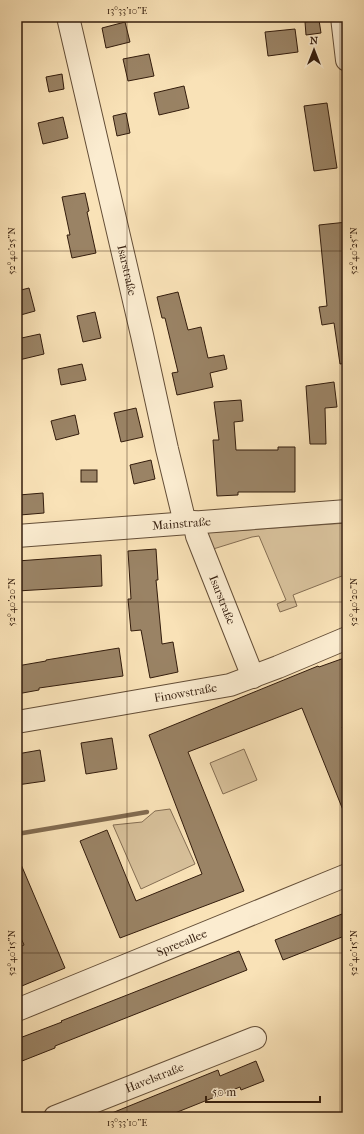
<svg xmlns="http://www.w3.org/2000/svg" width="364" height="1134" viewBox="0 0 364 1134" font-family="'IM FELL French Canon',serif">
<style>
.green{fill:#d7c09a;stroke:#856e53}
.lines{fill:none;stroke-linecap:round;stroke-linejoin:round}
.stream{stroke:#826b50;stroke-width:4.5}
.building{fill:#9a8365;stroke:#331c0c}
.minor-casing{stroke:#644e37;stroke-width:24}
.minor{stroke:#fbecd0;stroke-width:22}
.ticks{fill:none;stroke:#331c0c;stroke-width:1;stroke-opacity:0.45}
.labels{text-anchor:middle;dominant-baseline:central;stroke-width:4;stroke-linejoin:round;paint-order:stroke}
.street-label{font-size:12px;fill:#331c0c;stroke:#fbecd0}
.neatline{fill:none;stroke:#331c0c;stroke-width:1.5}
.ticks-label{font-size:10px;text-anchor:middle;fill:#331c0c}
</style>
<rect width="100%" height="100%" fill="#f9e2b7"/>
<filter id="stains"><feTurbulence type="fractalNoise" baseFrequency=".005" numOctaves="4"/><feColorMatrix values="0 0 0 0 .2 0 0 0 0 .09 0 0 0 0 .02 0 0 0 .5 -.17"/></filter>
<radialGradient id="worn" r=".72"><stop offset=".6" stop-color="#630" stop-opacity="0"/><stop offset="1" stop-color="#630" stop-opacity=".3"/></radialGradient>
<g class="green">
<polygon points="347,523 347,574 293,595 297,606 280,612 277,604 286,600 259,536 252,537 210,550 203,533"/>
<polygon points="244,749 257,780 223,794 210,763"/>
<polygon points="170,809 195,864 141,889 113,825 142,822 155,811"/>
</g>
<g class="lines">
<polyline class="stream" points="17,834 147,812"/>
</g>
<g class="building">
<polygon points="319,20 321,33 306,35 305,22"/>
<polygon points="125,22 130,42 106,48 102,28"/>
<polygon points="295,29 298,52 268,56 265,32"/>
<polygon points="149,54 154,76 128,81 123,59"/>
<polygon points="62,74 64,89 49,92 46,77"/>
<polygon points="184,86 189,108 159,115 154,93"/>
<polygon points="327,103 337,168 314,171 304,106"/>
<polygon points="126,113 130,133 117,136 113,116"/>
<polygon points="63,117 68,138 43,144 38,123"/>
<polygon points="85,193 89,211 87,212 96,253 72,258 67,235 70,235 62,197"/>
<polygon points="347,222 347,250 345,250 347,268 347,363 340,364 334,323 322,325 319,307 327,306 319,225"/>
<polygon points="29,288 35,311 17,316 17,291"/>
<polygon points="178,292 188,330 201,327 208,358 224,355 227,369 210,373 213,387 177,395 172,373 178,372 165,318 162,318 157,297"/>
<polygon points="95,312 101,338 83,342 77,316"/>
<polygon points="40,334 44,354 19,360 17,350 17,339"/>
<polygon points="82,364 86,380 61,385 58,369"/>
<polygon points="334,382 337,407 325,408 326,444 310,444 306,386"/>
<polygon points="241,400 243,421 234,422 236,450 278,450 278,447 295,447 295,492 238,492 238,495 217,496 213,440 219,440 214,402"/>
<polygon points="136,408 143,437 121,442 114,413"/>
<polygon points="75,415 79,434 56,440 51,421"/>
<polygon points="151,460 155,479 134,484 130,465"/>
<rect x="81" y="470" width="16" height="12"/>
<polygon points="43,493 44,513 20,515 19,495"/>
<polygon points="156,549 158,580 156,580 162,644 173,642 178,672 150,678 141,630 131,631 128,599 131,599 128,551"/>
<polygon points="101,555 102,586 17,591 17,561"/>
<polygon points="119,648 123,676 39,688 39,690 17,694 17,666 46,661 46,660"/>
<polygon points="347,657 347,726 342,727 347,739 347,820 302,708 188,752 244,891 120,938 80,841 107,830 136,901 202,874 149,735 318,666 319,667"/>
<polygon points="112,738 117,769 86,774 81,743"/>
<polygon points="40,750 45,781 17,785 17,754"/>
<polygon points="17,855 65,968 17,988 17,948 24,945 17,929"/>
<polygon points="342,914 347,926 347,935 283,960 275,940"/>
<polygon points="239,951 247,970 55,1046 55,1048 17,1063 17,1039 62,1022 61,1021"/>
<polygon points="256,1061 264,1081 241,1090 240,1087 165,1117 102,1117 218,1070 220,1076"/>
</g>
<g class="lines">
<defs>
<g id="minor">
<path id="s1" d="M68,17L142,335L167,449L185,523"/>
<polyline points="342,17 347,60"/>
<path id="s2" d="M194,522L197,536L253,677"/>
<path id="s3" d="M17,536L347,511"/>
<path id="s4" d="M17,722L230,685L278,667L347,638"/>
<path id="s5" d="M17,1010L347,875"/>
<path id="s6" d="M55,1117L255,1038"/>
</g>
</defs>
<use href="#minor" class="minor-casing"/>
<use href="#minor" class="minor"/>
</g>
<path class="ticks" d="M127,17V1117M340,17V1117M17,251H347M17,602H347M17,953H347"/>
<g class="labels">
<g class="street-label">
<text stroke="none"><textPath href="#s1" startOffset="260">Isarstraße</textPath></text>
<text stroke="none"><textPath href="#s3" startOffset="165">Mainstraße</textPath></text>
<text stroke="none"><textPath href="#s2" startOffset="83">Isarstraße</textPath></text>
<text stroke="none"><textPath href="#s4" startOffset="171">Finowstraße</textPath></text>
<text stroke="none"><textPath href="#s5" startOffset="178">Spreeallee</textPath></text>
<text stroke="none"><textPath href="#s6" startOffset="107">Havelstraße</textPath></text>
</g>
</g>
<rect width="364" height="1134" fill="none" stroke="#f9e2b7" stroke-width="44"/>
<g transform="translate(314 50)" stroke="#fbecd0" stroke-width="3" paint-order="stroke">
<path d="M0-3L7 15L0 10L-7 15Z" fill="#331c0c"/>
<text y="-6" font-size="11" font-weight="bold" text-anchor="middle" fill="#331c0c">N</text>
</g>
<path d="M206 1096v6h114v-6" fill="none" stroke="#331c0c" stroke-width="2"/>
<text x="212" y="1096" font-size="12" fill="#331c0c" stroke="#fbecd0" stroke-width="3" paint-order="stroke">50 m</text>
<rect x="22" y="22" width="320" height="1090" class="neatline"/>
<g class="ticks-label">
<text x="127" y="14">13°33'10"E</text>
<text transform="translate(11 251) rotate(-90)" y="4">52°40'25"N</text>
<text transform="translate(353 251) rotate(-90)" y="4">52°40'25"N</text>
<text transform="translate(11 602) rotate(-90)" y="4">52°40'20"N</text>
<text transform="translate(353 602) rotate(-90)" y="4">52°40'20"N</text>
<text transform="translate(11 953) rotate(-90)" y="4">52°40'15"N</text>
<text transform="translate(353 953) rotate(-90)" y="4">52°40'15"N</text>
<text x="127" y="1126">13°33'10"E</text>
</g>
<rect width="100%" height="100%" filter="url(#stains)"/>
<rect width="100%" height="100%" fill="url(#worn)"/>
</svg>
